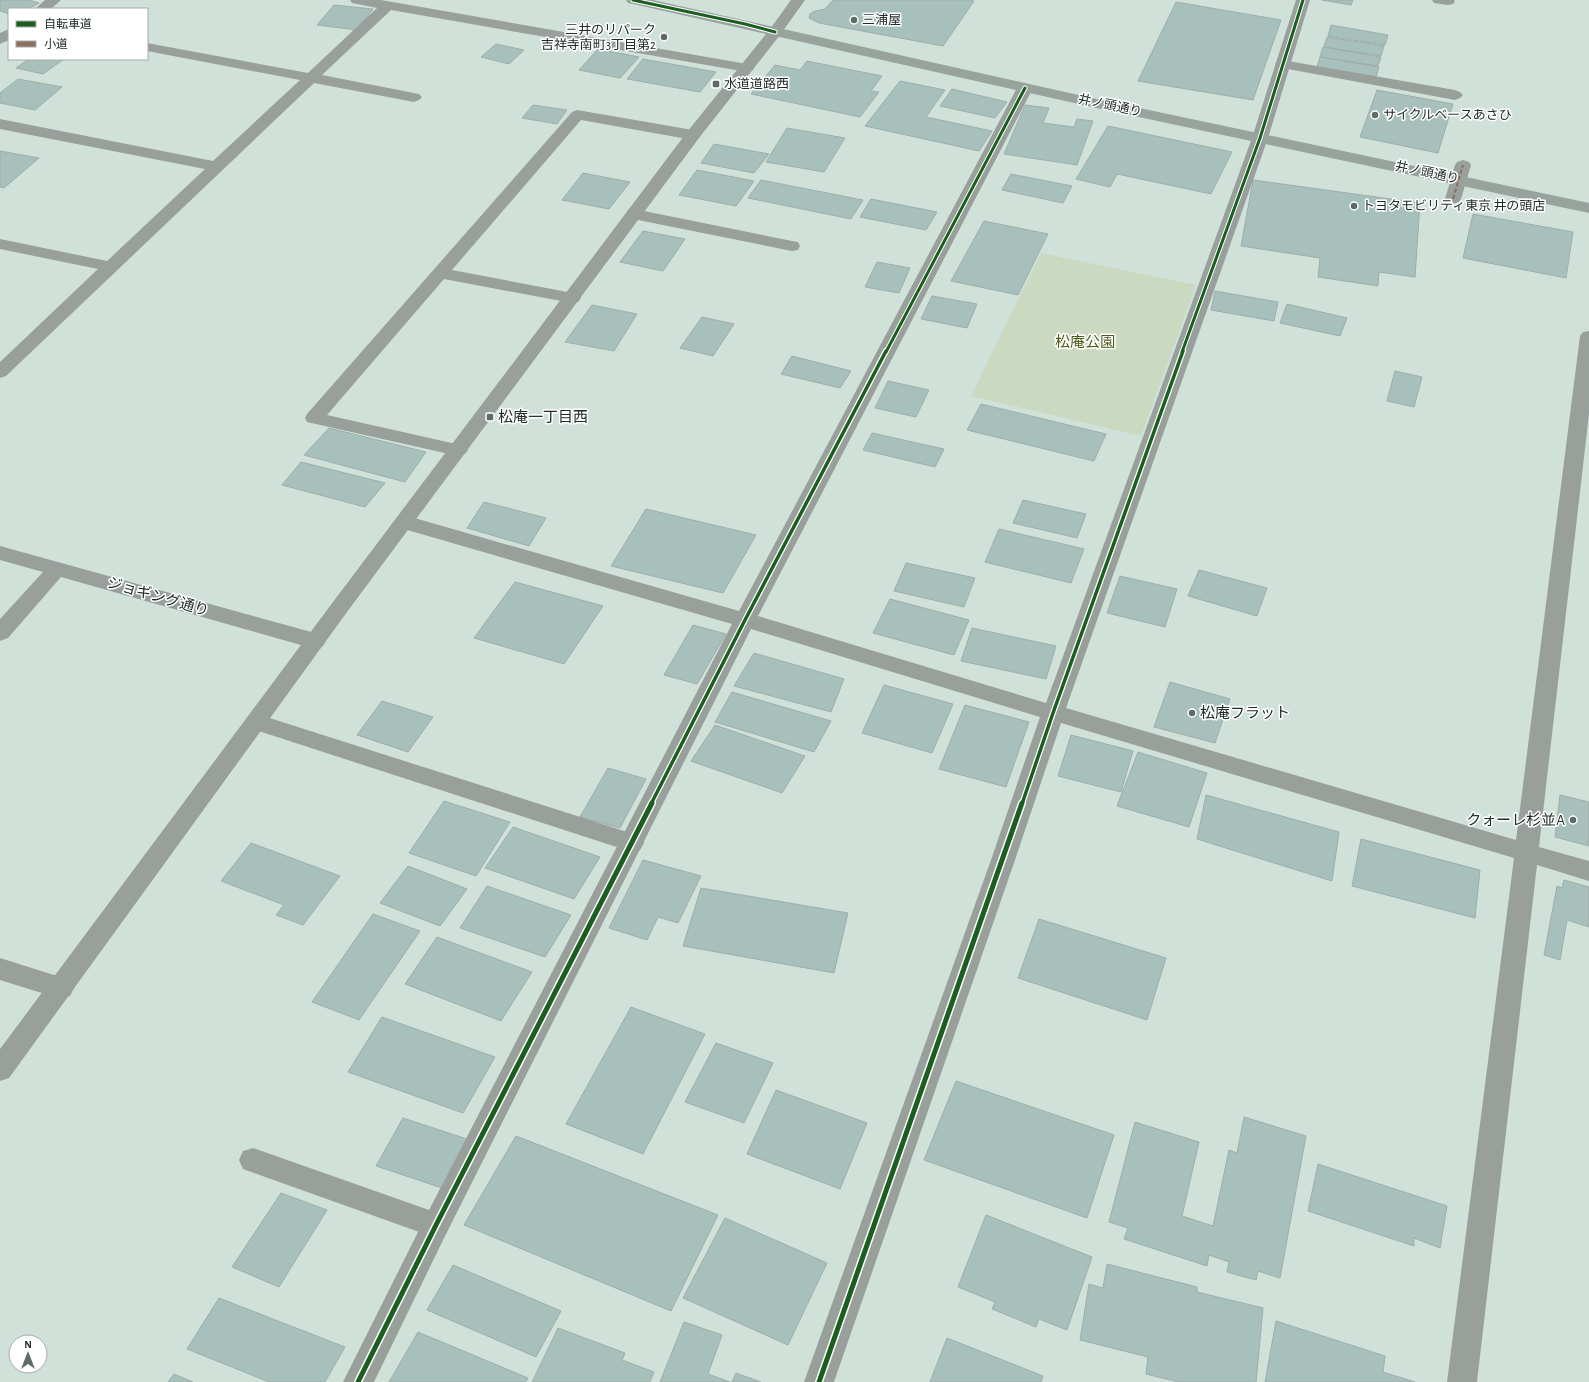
<svg xmlns="http://www.w3.org/2000/svg" width="1589" height="1382" viewBox="0 0 1589 1382" font-family="'Alegreya Sans','Noto Sans JP',sans-serif">
<style>
.green{fill:#cad9c0}
.building{fill:#a7c0bc;stroke:#9fada9}
.lines{fill:none;stroke-linecap:round;stroke-linejoin:round}
.service{fill:#99a09c;fill-rule:evenodd}
.pedestrian{fill:#99a09c;fill-rule:evenodd}
.minor{fill:#99a09c;fill-rule:evenodd}
.tertiary{fill:#99a09c;fill-rule:evenodd}
.primary{fill:#99a39e;fill-rule:evenodd}
.quiet{stroke:#8d6e63;stroke-width:2;stroke-dasharray:4.5 2;stroke-linecap:butt}
.cycleway-far2-casing{stroke:#fff;stroke-width:5}
.cycleway-far1-casing{stroke:#fff;stroke-width:6}
.cycleway-casing{stroke:#fff;stroke-width:8}
.cycleway-far2{stroke:#1b5e20;stroke-width:3}
.cycleway-far1{stroke:#1b5e20;stroke-width:3.5}
.cycleway{stroke:#1b5e20;stroke-width:5}
.poi-dot{fill:#5e6b66;stroke:#fff;stroke-width:1.5}
.labels{text-anchor:middle;dominant-baseline:central;stroke-width:3;stroke-linejoin:round;paint-order:stroke}
.far-poi-label{font-size:13px;fill:#202c27;stroke:#fff;text-anchor:start}
.far-street-label{font-size:13px;fill:#202c27;stroke:#fff}
.park-label{font-size:15px;fill:#4c5c18;stroke:#fff}
.poi-label{font-size:15px;fill:#202c27;stroke:#fff;text-anchor:start}
.street-label{font-size:15px;fill:#202c27;stroke:#fff}
</style>
<rect width="100%" height="100%" fill="#d0e1da"/>
<polygon class="green" points="1041,253 1196,285 1141,436 971,396"/>
<g class="building">
<polygon points="0,0 29,0 39,3 28,9 9,9 9,14 0,11"/>
<polygon points="833,0 968,0 974,1 943,46 819,23 809,18 810,14 815,11 825,9"/>
<polygon points="1322,0 1353,0 1351,5"/>
<polygon points="1176,2 1281,20 1253,100 1138,81"/>
<polygon points="334,5 373,9 357,30 317,25"/>
<polygon points="1331,25 1388,35 1385,45 1328,36"/>
<polygon points="1327,37 1384,46 1381,56 1324,47"/>
<polygon points="496,44 524,50 509,64 481,57"/>
<polygon points="1323,47 1381,57 1378,66 1320,57"/>
<polygon points="598,49 639,57 620,78 579,70"/>
<polygon points="1320,57 1379,67 1376,77 1317,67"/>
<polygon points="29,59 64,59 43,74 16,68"/>
<polygon points="643,59 716,72 700,92 627,79"/>
<polygon points="807,61 882,76 871,91 879,92 860,117 751,94 775,65 800,70"/>
<polygon points="18,79 62,87 35,110 0,103 0,93"/>
<polygon points="900,81 945,90 926,117 992,131 979,151 865,126"/>
<polygon points="952,89 1007,102 995,118 940,106"/>
<polygon points="1377,90 1453,104 1438,153 1360,137"/>
<polygon points="533,105 567,110 557,124 522,118"/>
<polygon points="1025,105 1049,108 1043,123 1074,127 1077,119 1093,121 1077,165 1004,154"/>
<polygon points="1108,126 1232,152 1211,194 1117,174 1110,187 1076,179"/>
<polygon points="787,128 845,138 824,172 766,162"/>
<polygon points="714,144 769,154 754,173 701,163"/>
<polygon points="0,151 39,158 4,188 0,187"/>
<polygon points="697,170 754,181 736,206 679,195"/>
<polygon points="583,173 630,182 609,209 562,200"/>
<polygon points="1011,174 1072,186 1063,203 1002,190"/>
<polygon points="761,180 863,200 851,219 748,198"/>
<polygon points="1253,180 1420,203 1415,277 1379,272 1378,286 1318,277 1320,258 1241,246"/>
<polygon points="871,199 937,212 926,230 860,217"/>
<polygon points="1473,214 1573,232 1566,278 1463,258"/>
<polygon points="984,221 1048,234 1018,295 951,281"/>
<polygon points="643,231 685,239 663,271 620,262"/>
<polygon points="877,262 910,268 899,293 865,287"/>
<polygon points="1215,291 1278,302 1274,321 1211,310"/>
<polygon points="932,296 977,304 967,328 921,319"/>
<polygon points="1287,304 1347,318 1340,336 1280,323"/>
<polygon points="592,305 637,314 614,351 565,342"/>
<polygon points="702,317 734,324 713,356 680,348"/>
<polygon points="792,356 851,371 840,388 781,374"/>
<polygon points="1395,371 1422,377 1414,407 1387,401"/>
<polygon points="888,381 929,390 916,417 875,408"/>
<polygon points="981,404 1106,434 1094,461 967,430"/>
<polygon points="329,428 426,452 405,482 304,455"/>
<polygon points="872,433 944,449 935,467 863,450"/>
<polygon points="301,462 385,483 365,507 282,485"/>
<polygon points="1023,500 1086,514 1077,538 1013,523"/>
<polygon points="484,502 546,518 529,546 467,528"/>
<polygon points="646,509 756,535 723,593 611,566"/>
<polygon points="999,529 1084,549 1071,583 985,562"/>
<polygon points="906,563 975,578 964,607 894,591"/>
<polygon points="1199,570 1267,588 1257,616 1188,596"/>
<polygon points="1120,576 1177,589 1165,627 1107,613"/>
<polygon points="515,582 603,606 564,664 474,638"/>
<polygon points="890,599 969,620 954,655 873,633"/>
<polygon points="693,625 726,634 697,684 664,675"/>
<polygon points="972,628 1056,646 1046,679 961,661"/>
<polygon points="754,653 844,679 831,712 734,686"/>
<polygon points="1170,682 1230,699 1215,743 1154,727"/>
<polygon points="884,685 953,704 932,753 862,733"/>
<polygon points="732,692 831,721 814,752 715,722"/>
<polygon points="382,701 433,717 408,752 357,735"/>
<polygon points="965,705 1029,722 1006,787 939,769"/>
<polygon points="715,725 805,756 782,793 691,761"/>
<polygon points="1071,735 1133,751 1121,792 1058,776"/>
<polygon points="1138,752 1207,773 1189,827 1117,806"/>
<polygon points="608,768 646,779 620,828 580,817"/>
<polygon points="1206,795 1339,832 1332,881 1197,839"/>
<polygon points="1560,795 1589,802 1589,846 1555,837"/>
<polygon points="444,801 510,822 476,876 409,853"/>
<polygon points="513,827 600,857 574,899 485,868"/>
<polygon points="1361,839 1480,870 1475,918 1352,886"/>
<polygon points="251,843 340,876 303,925 276,915 284,905 221,881"/>
<polygon points="643,860 701,876 678,923 658,917 647,940 609,928"/>
<polygon points="408,866 467,889 440,926 380,903"/>
<polygon points="1564,880 1589,887 1589,927 1567,920 1560,960 1544,955 1557,886 1562,888"/>
<polygon points="487,886 571,915 545,957 460,928"/>
<polygon points="701,888 848,913 834,973 683,946"/>
<polygon points="373,914 420,931 359,1020 312,1002"/>
<polygon points="1039,919 1166,958 1147,1020 1018,978"/>
<polygon points="437,937 532,972 501,1021 405,984"/>
<polygon points="631,1007 705,1034 643,1154 566,1124"/>
<polygon points="382,1017 495,1057 463,1113 348,1072"/>
<polygon points="716,1043 773,1063 744,1123 685,1102"/>
<polygon points="956,1081 1114,1135 1087,1218 924,1160"/>
<polygon points="776,1090 867,1123 840,1189 747,1154"/>
<polygon points="1244,1117 1306,1136 1280,1278 1258,1271 1256,1280 1227,1272 1229,1262 1209,1255 1207,1266 1124,1239 1128,1228 1109,1222 1135,1122 1199,1142 1182,1216 1213,1226 1229,1150 1237,1153"/>
<polygon points="403,1118 470,1140 445,1189 376,1166"/>
<polygon points="516,1136 718,1215 671,1311 464,1225"/>
<polygon points="1318,1164 1447,1206 1440,1248 1414,1238 1414,1246 1308,1211"/>
<polygon points="281,1193 327,1210 279,1287 232,1267"/>
<polygon points="986,1215 1092,1257 1067,1330 1039,1319 1036,1327 992,1309 995,1302 958,1287"/>
<polygon points="725,1218 827,1263 788,1345 683,1298"/>
<polygon points="1107,1264 1197,1287 1197,1292 1263,1308 1256,1382 1178,1382 1146,1374 1148,1357 1080,1340 1089,1284 1103,1288"/>
<polygon points="453,1265 561,1311 536,1357 427,1310"/>
<polygon points="219,1298 345,1347 325,1382 269,1382 187,1349"/>
<polygon points="1276,1321 1385,1356 1383,1372 1415,1382 1265,1382"/>
<polygon points="684,1322 722,1335 708,1374 730,1382 660,1382"/>
<polygon points="558,1328 625,1353 622,1360 654,1372 650,1382 532,1382"/>
<polygon points="418,1332 528,1378 526,1382 389,1382"/>
<polygon points="947,1338 1043,1376 1041,1382 930,1382"/>
<polygon points="736,1373 761,1382 732,1382"/>
<polygon points="174,1374 193,1382 168,1382"/>
</g>
<g class="lines">
<g class="service">
<polygon points="1432,0 1454,0 1455,1 1453,4 1448,5 1434,3"/>
<polygon points="1282,60 1455,90 1460,92 1463,95 1460,98 1455,100 1277,67 1275,64 1277,61"/>
<polygon points="577,110 693,130 699,132 701,135 699,138 693,140 581,120 452,270 578,294 581,298 578,302 572,303 444,279 327,415 465,446 468,450 465,454 458,456 307,422 305,418 307,414 572,112"/>
<polygon points="634,209 792,241 798,242 800,246 798,250 792,251 628,218 626,214 628,210"/>
<polygon points="257,714 640,836 644,843 640,850 632,852 249,728 246,722 249,716"/>
<polygon points="0,958 70,980 74,988 70,996 61,999 0,980"/>
<polygon points="253,1148 446,1216 450,1225 446,1234 436,1238 243,1169 239,1160 243,1151"/>
</g>
<polygon class="pedestrian" points="1463,160 1469,162 1471,165 1461,199 1459,202 1453,204 1447,202 1445,199 1455,165 1457,162"/>
<g class="minor">
<polygon points="45,0 61,0 51,9 35,9"/>
<polygon points="350,0 381,0 747,64 752,65 754,68 752,71 747,72 391,10 322,75 419,94 422,97 419,100 414,102 314,83 6,376 0,378 0,362 98,269 0,249 0,239 107,261 205,169 0,129 0,119 213,161 300,80 147,51 147,43 308,73 377,8 352,3"/>
<polygon points="1296,0 1310,0 1268,138 1066,708 1516,840 1580,336 1583,332 1589,331 1589,414 1539,847 1589,861 1589,881 1537,865 1477,1382 1447,1382 1514,858 1061,723 1015,860 834,1382 804,1382 991,860 1040,717 751,629 446,1234 374,1382 343,1382 426,1216 732,624 397,527 394,522 397,517 404,515 739,611 1017,88 1020,85 1025,83 1030,85 1033,88 758,616 1046,703 1252,138"/>
<polygon points="9,29 9,40 0,44 0,33"/>
<polygon points="0,546 315,633 323,636 326,641 323,646 315,649 61,577 8,638 0,641 0,619 43,572 0,560"/>
</g>
<polygon class="tertiary" points="791,0 805,0 780,35 699,138 347,612 9,1078 0,1081 0,1049 333,602 687,132 770,29"/>
<polygon class="primary" points="626,0 653,0 1092,98 1589,203 1589,213 1092,107 633,4 628,3"/>
<polyline class="quiet" points="1453,199 1463,165"/>
<defs>
<g id="cycleway-far2">
<polyline points="633,0 745,24 775,32"/>
<polyline points="886,352 1025,88"/>
<polyline points="1182,352 1260,138 1303,0"/>
</g>
<g id="cycleway-far1">
<polyline points="651,804 745,620 886,351"/>
<polyline points="1022,804 1053,713 1183,351"/>
</g>
<g id="cycleway">
<polyline points="358,1382 436,1225 652,803"/>
<polyline points="819,1382 1022,803"/>
</g>
</defs>
<use href="#cycleway-far2" class="cycleway-far2-casing"/>
<use href="#cycleway-far1" class="cycleway-far1-casing"/>
<use href="#cycleway" class="cycleway-casing"/>
<use href="#cycleway-far2" class="cycleway-far2"/>
<use href="#cycleway-far1" class="cycleway-far1"/>
<use href="#cycleway" class="cycleway"/>
</g>
<g class="poi-dot">
<circle cx="854" cy="20" r="4"/>
<circle cx="664" cy="37" r="4"/>
<rect x="712" y="80" width="8" height="8" rx="2"/>
<circle cx="1375" cy="115" r="4"/>
<circle cx="1354" cy="206" r="4"/>
<rect x="486" y="413" width="8" height="8" rx="2"/>
<circle cx="1192" cy="713" r="4"/>
<circle cx="1573" cy="820" r="4"/>
</g>
<g class="labels">
<g class="far-poi-label">
<text x="862" y="20">三浦屋</text>
<text x="656" y="30" text-anchor="end">三井のリパーク<tspan x="656" dy="15">吉祥寺南町3丁目第2</tspan></text>
<text x="724" y="84">水道道路西</text>
<text x="1383" y="115">サイクルベースあさひ</text>
<text x="1362" y="206">トヨタモビリティ東京 井の頭店</text>
</g>
<g class="far-street-label">
<text transform="translate(1110 106) rotate(12)">井ノ頭通り</text>
<text transform="translate(1427 173) rotate(12)">井ノ頭通り</text>
</g>
<g class="park-label">
<text x="1085" y="342">松庵公園</text>
</g>
<g class="poi-label">
<text x="498" y="417">松庵一丁目西</text>
<text x="1200" y="713">松庵フラット</text>
<text x="1565" y="820" text-anchor="end">クォーレ杉並A</text>
</g>
<g class="street-label">
<text transform="translate(158 597) rotate(16)">ジョギング通り</text>
</g>
</g>
<rect x="8" y="8" width="140" height="52" fill="#ffffff" stroke="#a6aba9"/>
<rect x="16" y="21" width="20" height="6" fill="#1b5e20" stroke="#a6aba9"/>
<text x="44" y="28" font-size="12" fill="#202c27">自転車道</text>
<rect x="16" y="41" width="20" height="6" fill="#8d6e63" stroke="#a6aba9"/>
<text x="44" y="48" font-size="12" fill="#202c27">小道</text>
<g transform="translate(28 1354)"><circle r="19" fill="#ffffff" stroke="#a6aba9"/>
<path d="M0-3L7 15L0 10L-7 15Z" fill="#5e6b66"/>
<text y="-6" font-size="11" font-weight="bold" text-anchor="middle" fill="#202c27">N</text>
</g>
</svg>
